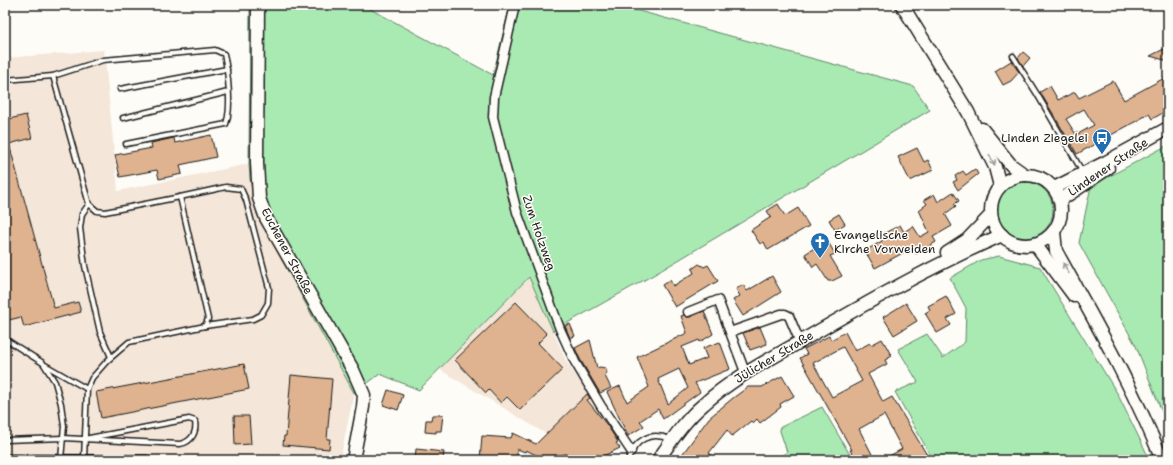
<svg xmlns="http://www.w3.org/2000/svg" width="1173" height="465" viewBox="0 0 1173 465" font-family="'Shantell Sans',sans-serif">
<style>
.built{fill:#f4e6d8}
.green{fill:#a9eab3;stroke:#628368}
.building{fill:#dfb38f;stroke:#1c1c1c;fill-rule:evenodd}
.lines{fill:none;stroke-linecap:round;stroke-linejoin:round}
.lane-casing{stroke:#1c1c1c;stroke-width:7}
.street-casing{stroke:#1c1c1c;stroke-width:11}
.secondary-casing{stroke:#1c1c1c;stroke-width:15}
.lane{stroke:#fdfcf7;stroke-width:4}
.street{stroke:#fdfcf7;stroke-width:8}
.secondary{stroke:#fdfcf7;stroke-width:12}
.oneway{stroke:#989794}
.labels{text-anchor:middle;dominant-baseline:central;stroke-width:3;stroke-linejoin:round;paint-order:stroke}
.poi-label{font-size:12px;fill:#1c1c1c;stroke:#fdfcf7;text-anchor:end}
.street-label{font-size:12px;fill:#1c1c1c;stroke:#fdfcf7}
</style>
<rect width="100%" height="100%" fill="#fdfcf7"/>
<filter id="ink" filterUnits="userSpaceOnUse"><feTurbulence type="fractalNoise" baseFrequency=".025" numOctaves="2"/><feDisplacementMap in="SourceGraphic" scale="8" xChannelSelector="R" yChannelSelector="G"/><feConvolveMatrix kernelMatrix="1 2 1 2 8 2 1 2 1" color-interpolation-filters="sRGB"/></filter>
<g filter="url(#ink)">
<g class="built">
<polygon points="104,50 118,191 249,164 250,179 257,214 354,393 340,460 183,460 114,455 5,454 5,58"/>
<polygon points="530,277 566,361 604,417 571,449 439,369"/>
</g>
<g class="green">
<polygon points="250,5 363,5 493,75 510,5 617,5 913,86 930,110 655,274 553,331 529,277 419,390 380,374 354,393 257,214 250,179 249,164"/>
<polygon points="1168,145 1168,427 1136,346 1079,243 1091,186"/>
<circle cx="1025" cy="210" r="28"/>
<polygon points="999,256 1040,267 1117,393 1150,460 933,460 895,392 918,382 898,349 927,334 943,358 965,342 966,308 950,278 981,260"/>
<polygon points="822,407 853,460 775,460 787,452 779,428"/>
</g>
<g class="building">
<polygon points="1164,49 1168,56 1168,61 1150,56"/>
<polygon points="1023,52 1030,58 1023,66 1018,58"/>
<polygon points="1011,61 1019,72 1011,81 1003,85 995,71"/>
<path d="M1168,76V110L1152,119L1149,114L1077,154L1040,92L1050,86L1058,100L1075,92L1079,98L1113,81L1124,100ZM1084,109L1094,125L1078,134L1076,132L1075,133L1066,119Z"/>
<polygon points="26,115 32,138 9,144 54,308 78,302 81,312 24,327 21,317 5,321 5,120"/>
<polygon points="211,135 216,157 180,165 182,174 159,179 157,170 120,177 115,155 152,148 151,143 174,138 175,143"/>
<polygon points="917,148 924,162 928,160 933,170 910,181 898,157"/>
<polygon points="975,169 978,174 958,190 953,182 957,180 955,176 963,171 966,175"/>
<polygon points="953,192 959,201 954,204 956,206 945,214 952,226 933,237 936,242 916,254 912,248 875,268 865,251 882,241 879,236 900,225 904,232 913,226 920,237 929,232 919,210 927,204 924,200 934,194 938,202"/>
<polygon points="778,204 785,216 798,208 809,226 768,250 764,242 760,244 751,230 771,217 767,211"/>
<polygon points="839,214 845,224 835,230 829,220"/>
<polygon points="827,240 835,254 830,256 842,276 832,281 828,281 817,264 813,267 805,254"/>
<polygon points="699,264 704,267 708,265 718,281 675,307 662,285 670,280 673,286 694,273 692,269"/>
<polygon points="772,276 781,292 743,316 733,300 740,296 736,289 743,285 747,291"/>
<polygon points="946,296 956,314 947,319 951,325 937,333 925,313 930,310 928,306"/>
<polygon points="516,302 547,334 538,343 563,369 520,410 507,397 501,403 489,390 486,393 455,360"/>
<polygon points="906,303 917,321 894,335 883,317"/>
<path d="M704,311L713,334L700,342L699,340L682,347L689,365L707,358L703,348L720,342L730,369L695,383L700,392L663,419L658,409L640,421L644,426L628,436L607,392L620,386L627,402L649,387L637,357L687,333L681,316L684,315L687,317H690ZM679,369L688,388L668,404L658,379Z"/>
<polygon points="570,324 575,336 570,338 565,326"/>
<polygon points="760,327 767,344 750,350 743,333"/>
<path d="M845,332L855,351L870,343L871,345L882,339L892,356L885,360L887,364L868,374L883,402L892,397L930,460H882L902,449L884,415L859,429L875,460H856L850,450H852L800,358L807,354L804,349L829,336L831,340ZM843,347L862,381L832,397L813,363Z"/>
<polygon points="590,340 597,368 600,367 605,368 607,372 605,376 611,388 600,393 580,359 575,348"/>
<polygon points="244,364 249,389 101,418 96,392"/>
<polygon points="291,375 332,379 327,439 330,439 329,449 283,445 284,436 286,436"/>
<polygon points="782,376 794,396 780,404 781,407 760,423 757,419 753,423 751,421 732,436 727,430 709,453 718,460 678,460 709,418 733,398 748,387 762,387"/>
<polygon points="388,390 403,395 398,410 383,405"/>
<polygon points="587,394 590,398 587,400 607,425 618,442 616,443 620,448 595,460 571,460 566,454 542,458 526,450 525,452 517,449 517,460 480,460 482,436 511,438 513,433 536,444"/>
<polygon points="432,415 443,415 441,431 436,431 436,433 425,432 426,420 431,420"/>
<polygon points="234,416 249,416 251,444 235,445"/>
<polygon points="416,449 444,452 443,460 415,460"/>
</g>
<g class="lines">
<defs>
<g id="lane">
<polyline points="1013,56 1037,94 1082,171"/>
<path d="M53,76L103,60L215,50L224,54C228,72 232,108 226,124L126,144"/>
<polyline points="5,80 53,76 89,204 97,211 105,212 180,197 208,319 205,326 129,342 107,361 92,378 87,389 84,459"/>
<polyline points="120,89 227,69"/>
<polyline points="123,118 228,92"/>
<polyline points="180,197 226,187 241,189 246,200 269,288 268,303 261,315 253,319 205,326"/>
<polyline points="89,204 82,214 80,228 85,266 100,332 111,357"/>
<polyline points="5,339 43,363 55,382 61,404 64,426 61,459"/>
<polyline points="45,365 87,389"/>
<path d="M5,440L63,438L180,444C192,442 197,432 195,421L189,419L84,439"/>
<path d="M628,460C635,440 649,431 670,439"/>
</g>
<g id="street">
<polyline points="515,5 494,97 493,117 517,212 560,329 575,362 601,406 631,451"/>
<polyline points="688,312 718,300 745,372"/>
<polyline points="730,332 781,314 785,314 789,316 800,342"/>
<polyline points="5,459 147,460"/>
</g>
<g id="secondary">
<polyline points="258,5 257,163 259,198 266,218 353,370 364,395 363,407 353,460"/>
<polyline points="902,5 968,112 995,167 1000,186"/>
<polyline points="982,129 1011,165 1025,175"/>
<circle cx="1026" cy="210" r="35"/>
<polyline points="1054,188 1106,162 1168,128"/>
<polyline points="1060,200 1074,191 1108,168"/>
<path d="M1054,232L1056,251C1094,320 1133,387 1162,460"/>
<polyline points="1035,244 1074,296"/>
<polyline points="947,253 967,240 991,215"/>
<path d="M658,460C672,440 685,420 704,404C734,377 769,360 803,340C868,302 933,265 1002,235"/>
</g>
</defs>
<use href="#lane" class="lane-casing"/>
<use href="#street" class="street-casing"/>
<use href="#secondary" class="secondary-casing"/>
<use href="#lane" class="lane"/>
<use href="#street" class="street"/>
<use href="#secondary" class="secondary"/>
</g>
<defs><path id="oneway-shaft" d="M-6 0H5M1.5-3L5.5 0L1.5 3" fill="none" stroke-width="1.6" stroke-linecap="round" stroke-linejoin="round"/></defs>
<g class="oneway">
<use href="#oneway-shaft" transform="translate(992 160) rotate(63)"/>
<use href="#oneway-shaft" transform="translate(1066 268) rotate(-118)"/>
</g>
</g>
<defs>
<symbol id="bus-pin" viewBox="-11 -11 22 30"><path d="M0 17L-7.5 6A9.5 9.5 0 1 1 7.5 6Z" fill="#1f6fb2" stroke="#fdfcf7"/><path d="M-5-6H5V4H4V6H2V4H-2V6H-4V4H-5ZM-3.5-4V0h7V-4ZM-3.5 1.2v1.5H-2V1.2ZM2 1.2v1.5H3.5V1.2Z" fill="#fff"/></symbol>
<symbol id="church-pin" viewBox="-11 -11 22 30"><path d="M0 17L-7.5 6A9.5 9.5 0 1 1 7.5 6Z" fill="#1f6fb2" stroke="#fdfcf7"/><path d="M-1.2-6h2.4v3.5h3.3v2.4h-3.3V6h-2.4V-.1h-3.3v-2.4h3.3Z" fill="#fff"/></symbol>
</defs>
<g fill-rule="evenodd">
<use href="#bus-pin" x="1091" y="127" width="22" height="30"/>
<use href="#church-pin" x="809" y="231" width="22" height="30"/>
</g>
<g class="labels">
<g class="poi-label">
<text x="1088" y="138">Linden Ziegelei</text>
<text x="834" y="235" text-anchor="start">Evangelische<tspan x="834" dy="14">Kirche Vorweiden</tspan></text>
</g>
<g class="street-label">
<text transform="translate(1108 167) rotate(-34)">Lindener Straße</text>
<text transform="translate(539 233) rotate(71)">Zum Holzweg</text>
<text transform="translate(287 251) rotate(62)">Euchener Straße</text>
<text transform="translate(774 357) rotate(-31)">Jülicher Straße</text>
</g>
</g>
<rect width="1173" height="465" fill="none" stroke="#fdfcf7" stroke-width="20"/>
<rect x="10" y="10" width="1153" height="445" fill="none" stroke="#1c1c1c" stroke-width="1.5" filter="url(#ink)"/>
</svg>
